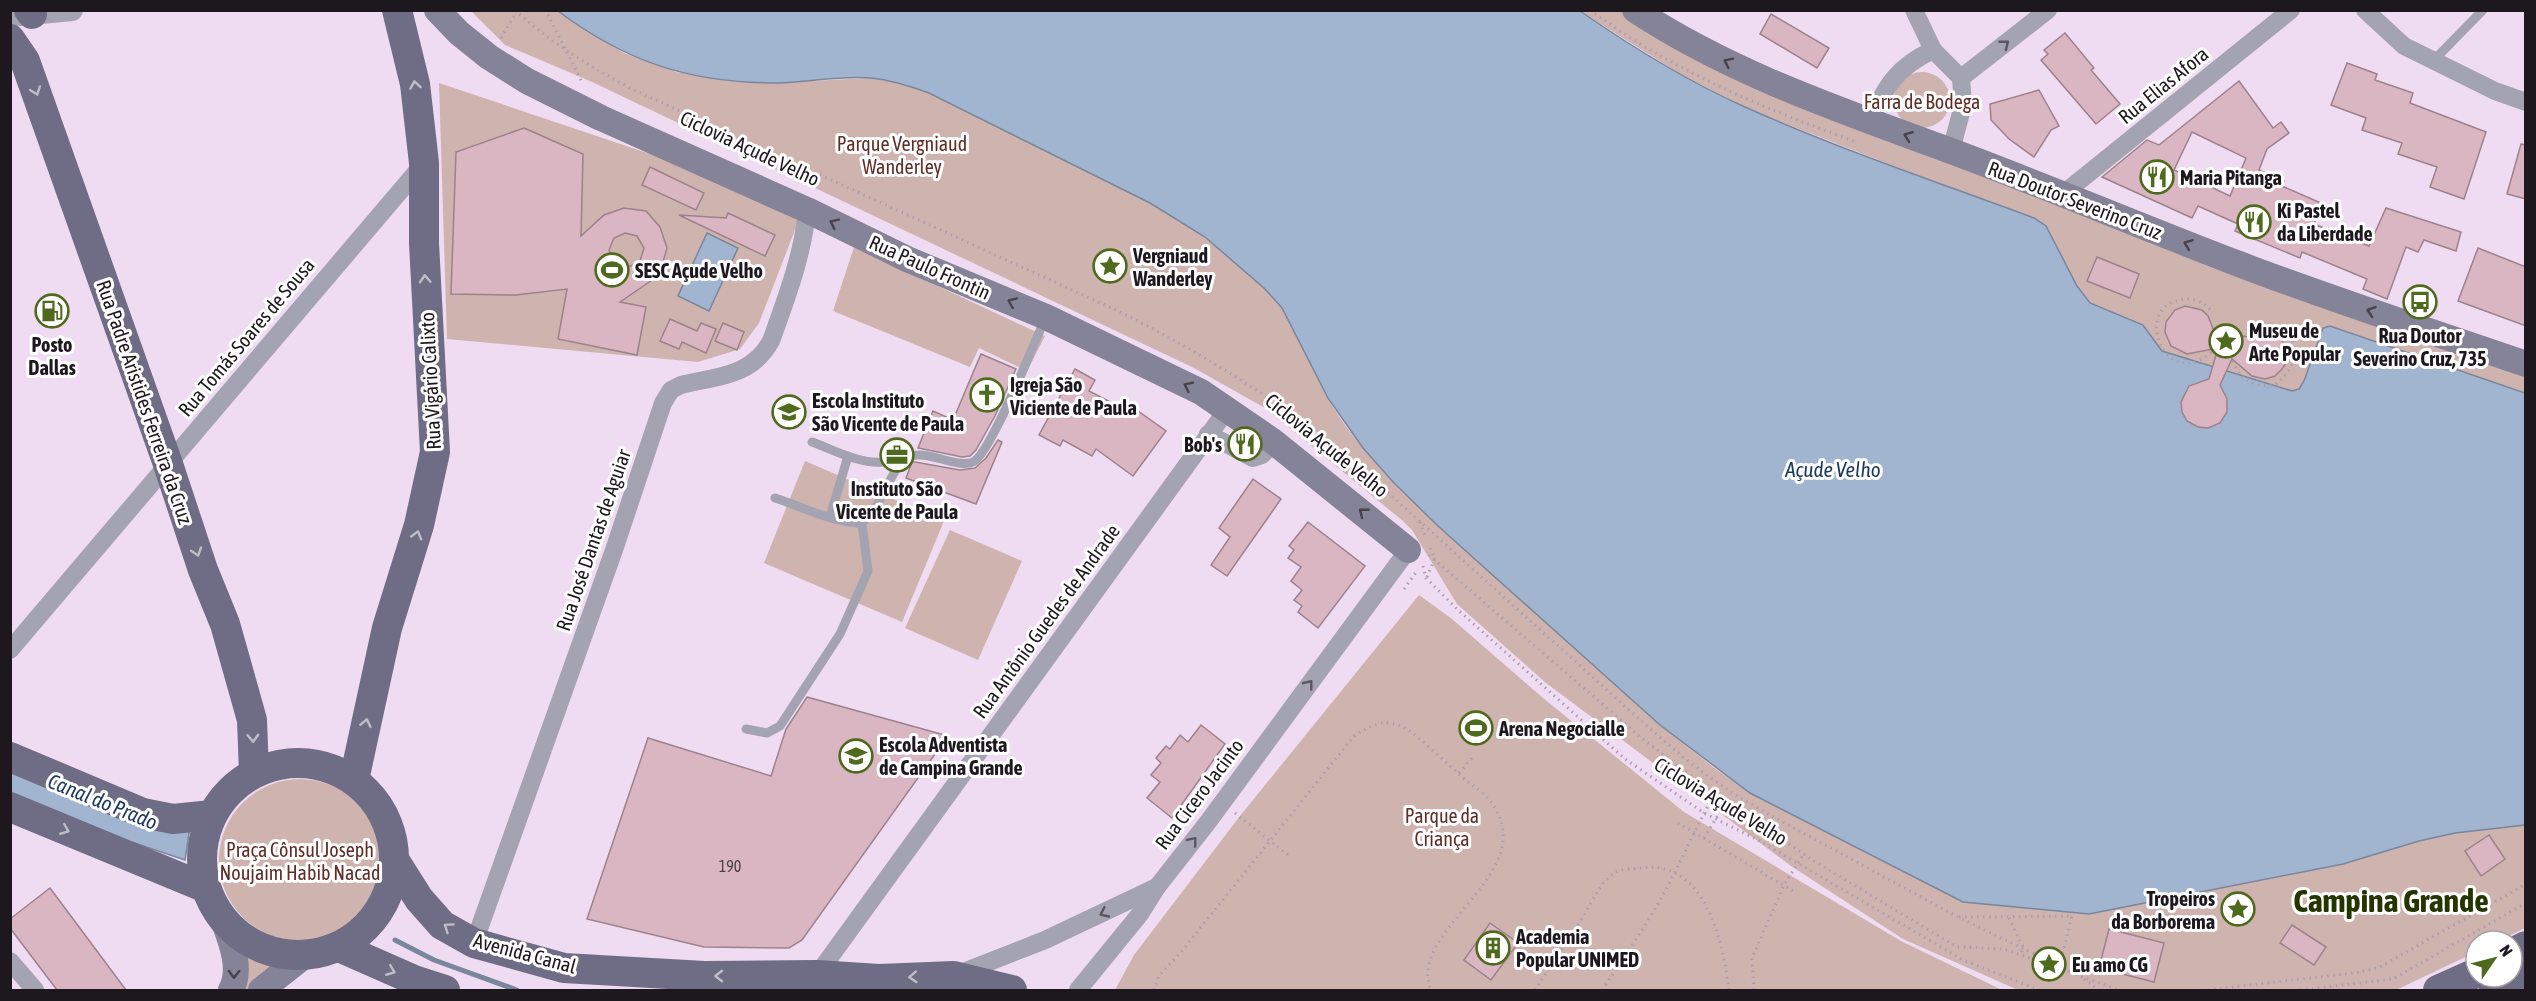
<svg xmlns="http://www.w3.org/2000/svg" width="2536" height="1001" viewBox="0 0 2536 1001" font-family="'Asap Condensed',sans-serif">
<style>
.green{fill:#ceb3ae}
.water{fill:#a1b5d0;stroke:#79869b;stroke-width:1.5}
.lines{fill:none;stroke-linecap:round;stroke-linejoin:round}
.stream{stroke:#79869b;stroke-width:5}
.building{fill:#dab6c2;stroke:#9c828b;stroke-width:1.5;fill-rule:evenodd}
.path{stroke:#ac9dae;stroke-width:3;stroke-dasharray:1.5 4.5;stroke-linecap:butt}
.service{stroke:#a4a3b1;stroke-width:9}
.minor{stroke:#a4a3b1;stroke-width:18}
.tertiary{stroke:#a4a3b1;stroke-width:22}
.secondary{stroke:#858397;stroke-width:26}
.primary{stroke:#6f6c85;stroke-width:30}
.oneway{stroke:#5a5660}
.oneway2{stroke:#47424e}
.oneway3{stroke:#bebdc8}
.labels{text-anchor:middle;dominant-baseline:central;stroke-width:6;stroke-linejoin:round;paint-order:stroke}
.number-label{font-size:16px;fill:#4c3f47}
.street-label{font-size:20px;fill:#1d171e;stroke:#fff}
.park-label{font-size:20px;fill:#602d27;stroke:#fff}
.poi-label{font-size:20px;font-weight:bold;fill:#1d171e;stroke:#fff;text-anchor:start}
.water-label{font-size:21px;font-style:italic;fill:#1c385e;stroke:#fff}
.town-label{font-size:32px;font-weight:bold;fill:#243500;stroke:#fff}
</style>
<rect width="100%" height="100%" fill="#efdcf2"/>
<g class="green">
<path d="M471,11H558L624,53L676,72L731,81L772,83L869,78L900,83L929,93C978,117 1027,141 1076,166C1150,202 1227,240 1280,306C1302,333 1311,369 1328,399C1348,433 1375,463 1401,491L1685,745L1717,770L1751,793L1963,902L2089,914L2343,864L2419,841L2455,833L2525,825V928L2499,941H2476V952L2396,990H2018L1903,939L1791,866L1546,683L1457,604L1412,530L1403,521L1265,408L1194,368L590,81L505,45Z"/>
<polygon points="1580,11 1630,11 1682,43 2525,371 2525,393 2330,326 2323,328 2304,381 2299,389 2292,391 2162,351 2143,325 2090,303 2077,286 2046,226 1744,107 1677,72"/>
<circle cx="1922" cy="100" r="28"/>
<polygon points="439,83 677,163 800,217 759,323 740,349 698,362 447,339"/>
<polygon points="854,247 1045,336 1027,371 979,348 970,367 833,311"/>
<polygon points="805,461 944,521 902,622 764,563"/>
<polygon points="950,530 1022,561 978,660 905,628"/>
<polygon points="1419,595 1452,619 1543,698 1684,812 1901,941 2002,990 1115,990 1134,955 1240,816"/>
<circle cx="300" cy="860" r="81"/>
<polygon points="231,933 262,952 282,958 257,990 236,990"/>
</g>
<g class="water">
<path d="M558,11H1580C1632,47 1687,81 1745,107C1839,149 1937,182 2034,218L2046,226L2077,286L2090,303L2143,325L2162,351L2292,391L2299,389L2304,381L2323,328L2330,326L2525,393V825L2455,833L2419,841L2343,864L2089,914L1963,902L1750,793L1660,725L1438,526L1394,483L1363,448L1328,398L1282,308L1265,289L1205,237L1150,203L929,93C910,86 891,80 871,78C839,75 804,83 771,83C687,82 625,61 558,11Z"/>
<polygon points="707,233 738,248 709,311 678,296"/>
<polygon points="10,766 190,826 185,860 87,827 11,798"/>
</g>
<g class="lines">
<polyline class="stream" points="395,940 434,960 517,990"/>
</g>
<g class="building">
<polygon points="1771,14 1829,48 1817,68 1760,34"/>
<polygon points="2065,33 2094,68 2091,70 2120,104 2096,124 2041,60 2048,54 2044,50"/>
<polygon points="2347,63 2377,74 2375,80 2413,93 2410,103 2486,132 2464,199 2430,187 2437,167 2398,154 2402,143 2362,130 2366,118 2331,105"/>
<path d="M2239,81L2273,128L2281,122L2289,133L2267,149L2259,170L2284,181L2282,186L2323,204L2314,224L2369,246L2386,208L2461,232L2456,251L2424,240L2418,252L2406,247L2387,299L2363,289L2367,279L2302,252L2300,258L2235,231L2238,224L2198,206L2192,218L2102,177L2147,140L2159,145ZM2192,132L2246,158L2230,196L2174,170Z"/>
<polygon points="2039,90 2059,126 2051,130 2034,157 2009,139 1991,120 1990,104"/>
<path d="M524,128L583,154L581,236L604,215L624,208L646,211L660,227L667,248L661,269L655,278L620,302L646,307L637,355L558,339L567,289L516,295L451,294L456,152ZM625,233L637,236L644,248L640,261L627,268L614,263L609,250L614,238Z"/>
<polygon points="2521,144 2526,145 2526,199 2507,194"/>
<polygon points="650,167 704,193 696,210 642,185"/>
<polygon points="728,213 775,235 765,256 679,215 726,218"/>
<polygon points="2478,248 2526,267 2526,326 2458,301"/>
<polygon points="2097,257 2139,274 2130,298 2087,281"/>
<polygon points="2185,306 2202,310 2208,316 2214,331 2248,337 2257,332 2272,333 2281,338 2287,352 2286,363 2282,369 2275,376 2265,379 2252,376 2232,359 2220,385 2227,399 2227,412 2220,423 2208,428 2198,427 2187,421 2182,412 2181,402 2189,386 2209,379 2218,348 2187,354 2171,346 2165,332 2166,322 2175,310"/>
<polygon points="670,319 697,331 701,323 716,329 706,353 682,342 679,349 660,341"/>
<polygon points="723,323 744,332 737,350 715,341"/>
<polygon points="981,354 1016,369 995,416 976,450 970,456 962,457 918,448 933,411 953,420"/>
<polygon points="1075,369 1095,380 1089,391 1135,415 1138,411 1166,431 1133,476 1096,449 1092,456 1063,440 1060,446 1039,435"/>
<polygon points="998,440 1002,442 976,504 906,478 912,462 915,462 960,470 975,468 986,458"/>
<polygon points="1253,479 1281,499 1227,576 1211,565 1230,537 1219,528"/>
<polygon points="1308,522 1365,566 1318,628 1298,612 1302,606 1294,600 1302,590 1291,581 1301,567 1288,558 1294,550 1289,546"/>
<polygon points="807,697 948,736 802,940 789,948 704,947 587,919 648,738 771,776 786,729"/>
<polygon points="1201,725 1225,744 1172,818 1147,798 1160,782 1151,775 1161,763 1156,758 1166,746 1170,749 1180,735 1188,742"/>
<polygon points="2489,835 2505,859 2481,876 2465,851"/>
<polygon points="50,888 126,990 57,990 10,928 10,919"/>
<polygon points="1490,923 1518,943 1491,980 1464,960"/>
<polygon points="2292,925 2326,947 2314,965 2280,943"/>
<polygon points="2109,929 2164,943 2154,982 2099,968"/>
</g>
<g class="lines">
<g class="path">
<path d="M515,10C551,43 589,66 632,89L1118,311C1199,351 1272,397 1343,452L1649,728L1689,762L1732,793L1770,815L1958,917L2080,976L2119,990"/>
<polyline points="544,10 548,15 583,84"/>
<path d="M1590,10C1669,69 1762,108 1854,141"/>
<polyline points="501,38 516,13"/>
<path d="M2211,352C2165,394 2129,304 2185,299C2196,298 2206,304 2213,313"/>
<path d="M2233,361C2240,381 2255,387 2274,385C2313,359 2291,311 2249,326"/>
<polyline points="1420,522 1425,535"/>
<polyline points="1429,555 1644,740 1715,794 1814,861 1957,947 2004,949 2073,973"/>
<polyline points="1423,566 1426,578 1457,609 1625,759 1704,813 1758,840 1963,960 2039,990"/>
<polyline points="1427,577 1435,558 1430,547"/>
<polyline points="1404,589 1417,571"/>
<polyline points="1459,773 1472,758"/>
<polyline points="1235,813 1288,855"/>
<polyline points="1678,823 1795,892"/>
<polyline points="1704,838 1726,802"/>
<polyline points="1959,917 2072,916 2060,964"/>
<polyline points="2009,918 2023,947 2021,954"/>
<polyline points="1510,953 1548,969"/>
<polyline points="2084,979 2099,990"/>
<path d="M1154,990L1159,976L1181,952L1354,736C1377,721 1393,716 1416,736C1433,750 1450,766 1467,781C1475,787 1485,794 1491,802C1544,873 1405,930 1431,990"/>
<path d="M1535,990C1551,965 1569,940 1585,913C1594,898 1600,884 1614,873C1620,868 1633,869 1641,868C1706,859 1723,943 1729,990"/>
<path d="M1602,990C1628,952 1654,914 1675,872C1688,846 1700,819 1715,794"/>
<polyline points="1754,990 1752,958 1784,885 1803,855"/>
<polyline points="2208,990 2361,972 2380,967 2526,884"/>
<polyline points="2300,990 2393,979 2526,903"/>
</g>
<g class="service">
<polyline points="2433,61 2483,10"/>
<path d="M812,442C834,450 859,464 883,462C895,461 906,455 919,455C933,454 960,468 973,462C991,453 1034,343 1045,319"/>
<path d="M775,498C803,507 833,523 862,523L876,507L903,456"/>
<polyline points="830,517 848,456"/>
<polyline points="746,729 767,733 780,726 840,634 868,571 862,523"/>
</g>
<g class="minor">
<polyline points="1914,10 1933,50 1961,78 1963,105 1951,151"/>
<polyline points="2365,10 2404,46 2495,91 2526,102"/>
<polyline points="1961,78 2048,10"/>
<path d="M1870,122C1885,86 1897,67 1933,50"/>
<polyline points="2063,194 2291,10"/>
<polyline points="1208,434 1253,458 1262,455 1274,442"/>
<polyline points="10,650 424,163"/>
<path d="M474,943L614,550L663,403L671,390L681,385C717,376 751,377 771,341C786,299 803,255 807,210"/>
<polyline points="10,961 35,990"/>
<polyline points="817,975 1226,411"/>
<polyline points="956,975 1045,940 1157,887 1208,822 1408,550"/>
<polyline points="1078,990 1140,914 1157,887"/>
</g>
<polyline class="tertiary" points="10,16 72,10"/>
<g class="secondary">
<polyline points="437,10 459,33 489,57 527,81 601,118 807,210 907,259 1046,317 1201,392 1274,442 1408,550"/>
<path d="M1635,10C1732,74 1843,111 1951,151C2048,187 2142,227 2239,264C2333,300 2430,331 2526,364"/>
<path d="M222,917C230,939 243,968 231,990"/>
<polyline points="261,990 304,956"/>
</g>
<g class="primary">
<polyline points="29,10 32,14"/>
<polyline points="10,39 25,61 168,464 203,570 225,624 252,720 254,773"/>
<polyline points="10,757 143,813 173,819 212,815"/>
<circle cx="298" cy="859" r="96"/>
<polyline points="354,780 387,628 419,525 435,452 424,243 424,163 415,84 397,10"/>
<polyline points="10,807 206,888"/>
<polyline points="395,861 419,899 442,925 474,943 564,968 704,976 817,975 879,979 954,976 1012,990"/>
<polyline points="339,947 414,980 445,990"/>
<polyline points="2512,953 2526,946"/>
<polyline points="2438,990 2476,973"/>
<polyline points="2494,990 2526,973"/>
</g>
</g>
<defs><path id="oneway-chevron" d="M-2-3.5L2.5 0L-2 3.5" fill="none" stroke-width="1.6" stroke-linecap="round" stroke-linejoin="round" transform="scale(1.5)"/></defs>
<g class="oneway">
<use href="#oneway-chevron" transform="translate(2005 44) rotate(-38)"/>
<use href="#oneway-chevron" transform="translate(1309 684) rotate(-52)"/>
<use href="#oneway-chevron" transform="translate(1193 841) rotate(-50)"/>
<use href="#oneway-chevron" transform="translate(1104 913) rotate(155)"/>
</g>
<g class="oneway2">
<use href="#oneway-chevron" transform="translate(1728 62) rotate(-154)"/>
<use href="#oneway-chevron" transform="translate(1908 136) rotate(-160)"/>
<use href="#oneway-chevron" transform="translate(834 223) rotate(-154)"/>
<use href="#oneway-chevron" transform="translate(2188 244) rotate(-159)"/>
<use href="#oneway-chevron" transform="translate(1012 302) rotate(-156)"/>
<use href="#oneway-chevron" transform="translate(2371 311) rotate(-161)"/>
<use href="#oneway-chevron" transform="translate(1188 386) rotate(-154)"/>
<use href="#oneway-chevron" transform="translate(1363 512) rotate(-141)"/>
<use href="#oneway-chevron" transform="translate(234 974) rotate(91)"/>
</g>
<g class="oneway3">
<use href="#oneway-chevron" transform="translate(415 85) rotate(-99)"/>
<use href="#oneway-chevron" transform="translate(36 91) rotate(70)"/>
<use href="#oneway-chevron" transform="translate(425 279) rotate(-93)"/>
<use href="#oneway-chevron" transform="translate(417 535) rotate(-74)"/>
<use href="#oneway-chevron" transform="translate(197 552) rotate(72)"/>
<use href="#oneway-chevron" transform="translate(366 723) rotate(-78)"/>
<use href="#oneway-chevron" transform="translate(253 738) rotate(88)"/>
<use href="#oneway-chevron" transform="translate(65 830) rotate(22)"/>
<use href="#oneway-chevron" transform="translate(448 927) rotate(-146)"/>
<use href="#oneway-chevron" transform="translate(391 971) rotate(22)"/>
<use href="#oneway-chevron" transform="translate(719 976) rotate(180)"/>
<use href="#oneway-chevron" transform="translate(913 977) rotate(177)"/>
</g>
<defs>
<symbol id="restaurant-ring" viewBox="-11 -11 22 22"><circle r="9.5" fill="#fff" stroke="#4f6a1d" stroke-width="1.5"/><path d="M-5-6h1v4h1v-4h1v4h1v-4h1v5L-1.5 .5V6h-2V.5L-5-1ZM5-6V6H3V1.5H1.5Q1.5-4 5-6Z" fill="#4f6a1d"/></symbol>
<symbol id="sight-ring" viewBox="-11 -11 22 22"><circle r="9.5" fill="#fff" stroke="#4f6a1d" stroke-width="1.5"/><path d="M0-6L1.8-2.2L6-1.7L2.9 1.2L3.7 5.4L0 3.3L-3.7 5.4L-2.9 1.2L-6-1.7L-1.8-2.2Z" fill="#4f6a1d"/></symbol>
<symbol id="stadium-ring" viewBox="-11 -11 22 22"><circle r="9.5" fill="#fff" stroke="#4f6a1d" stroke-width="1.5"/><path d="M0-5a6.5 5 0 1 0 0 10a6.5 5 0 1 0 0-10ZM-3.5-1.8h7v3.6h-7Z" fill="#4f6a1d"/></symbol>
<symbol id="bus-ring" viewBox="-11 -11 22 22"><circle r="9.5" fill="#fff" stroke="#4f6a1d" stroke-width="1.5"/><path d="M-5-6H5V4H4V6H2V4H-2V6H-4V4H-5ZM-3.5-4V0h7V-4ZM-3.5 1.2v1.5H-2V1.2ZM2 1.2v1.5H3.5V1.2Z" fill="#4f6a1d"/></symbol>
<symbol id="fuel-ring" viewBox="-11 -11 22 22"><circle r="9.5" fill="#fff" stroke="#4f6a1d" stroke-width="1.5"/><path d="M-5.5-6h7V0h2V4h1.3V-2.5L3-4.5l.8-.8L6-3V5H2.5V1h-1V6h-7ZM-4.2-4.7v3.2H.2V-4.7Z" fill="#4f6a1d"/></symbol>
<symbol id="church-ring" viewBox="-11 -11 22 22"><circle r="9.5" fill="#fff" stroke="#4f6a1d" stroke-width="1.5"/><path d="M-1.2-6h2.4v3.5h3.3v2.4h-3.3V6h-2.4V-.1h-3.3v-2.4h3.3Z" fill="#4f6a1d"/></symbol>
<symbol id="school-ring" viewBox="-11 -11 22 22"><circle r="9.5" fill="#fff" stroke="#4f6a1d" stroke-width="1.5"/><path d="M0-5L7-2L0 1L-7-2ZM-4 1L0 2.5L4 1V4Q0 6-4 4Z" fill="#4f6a1d"/></symbol>
<symbol id="office-ring" viewBox="-11 -11 22 22"><circle r="9.5" fill="#fff" stroke="#4f6a1d" stroke-width="1.5"/><path d="M-6-3h4V-5.5h4V-3h4V5H-6ZM-1-4.5V-3h2v-1.5ZM-6 0V1H6V0Z" fill="#4f6a1d"/></symbol>
<symbol id="building-ring" viewBox="-11 -11 22 22"><circle r="9.5" fill="#fff" stroke="#4f6a1d" stroke-width="1.5"/><path d="M-4-6H4V6H1V3H-1V6H-4ZM-2.5-4.3h1.7v1.8h-1.7ZM.8-4.3h1.7v1.8H.8ZM-2.5-1h1.7V.8h-1.7ZM.8-1h1.7V.8H.8Z" fill="#4f6a1d"/></symbol>
</defs>
<g fill-rule="evenodd">
<use href="#restaurant-ring" x="2138" y="158" width="38" height="38"/>
<use href="#restaurant-ring" x="2235" y="203" width="38" height="38"/>
<use href="#sight-ring" x="1091" y="247" width="38" height="38"/>
<use href="#stadium-ring" x="593" y="251" width="38" height="38"/>
<use href="#bus-ring" x="2401" y="283" width="38" height="38"/>
<use href="#fuel-ring" x="33" y="292" width="38" height="38"/>
<use href="#sight-ring" x="2207" y="322" width="38" height="38"/>
<use href="#church-ring" x="968" y="376" width="38" height="38"/>
<use href="#school-ring" x="770" y="393" width="38" height="38"/>
<use href="#restaurant-ring" x="1226" y="425" width="38" height="38"/>
<use href="#office-ring" x="878" y="436" width="38" height="38"/>
<use href="#stadium-ring" x="1457" y="709" width="38" height="38"/>
<use href="#school-ring" x="837" y="737" width="38" height="38"/>
<use href="#sight-ring" x="2219" y="890" width="38" height="38"/>
<use href="#building-ring" x="1474" y="929" width="38" height="38"/>
<use href="#sight-ring" x="2030" y="945" width="38" height="38"/>
</g>
<g class="labels">
<g class="number-label">
<text x="730" y="866">190</text>
</g>
<g class="street-label">
<text transform="translate(2163 85) rotate(-39)">Rua Elias Afora</text>
<text transform="translate(750 148) rotate(25)">Ciclovia Açude Velho</text>
<text transform="translate(2075 200) rotate(21)">Rua Doutor Severino Cruz</text>
<text transform="translate(930 267) rotate(24)">Rua Paulo Frontin</text>
<text transform="translate(246 337) rotate(-50)">Rua Tomás Soares de Sousa</text>
<text transform="translate(430 381) rotate(-93)">Rua Vigário Calixto</text>
<text transform="translate(145 402) rotate(71)">Rua Padre Aristides Ferreira da Cruz</text>
<text transform="translate(1327 445) rotate(39)">Ciclovia Açude Velho</text>
<text transform="translate(593 540) rotate(-71)">Rua José Dantas de Aguiar</text>
<text transform="translate(1046 621) rotate(-54)">Rua Antônio Guedes de Andrade</text>
<text transform="translate(1199 794) rotate(-53)">Rua Cicero Jacinto</text>
<text transform="translate(1721 801) rotate(31)">Ciclovia Açude Velho</text>
<text transform="translate(525 953) rotate(15)">Avenida Canal</text>
</g>
<g class="park-label">
<text x="1922" y="101">Farra de Bodega</text>
<text x="902" y="143">Parque Vergniaud<tspan x="902" dy="23">Wanderley</tspan></text>
<text x="1442" y="815">Parque da<tspan x="1442" dy="23">Criança</tspan></text>
<text x="300" y="849">Praça Cônsul Joseph<tspan x="300" dy="23">Noujaim Habib Nacad</tspan></text>
</g>
<g class="poi-label">
<text x="2180" y="177">Maria Pitanga</text>
<text x="2277" y="210">Ki Pastel<tspan x="2277" dy="23">da Liberdade</tspan></text>
<text x="1133" y="255">Vergniaud<tspan x="1133" dy="23">Wanderley</tspan></text>
<text x="635" y="270">SESC Açude Velho</text>
<text x="2249" y="330">Museu de<tspan x="2249" dy="23">Arte Popular</tspan></text>
<text x="2420" y="335" text-anchor="middle">Rua Doutor<tspan x="2420" dy="23">Severino Cruz, 735</tspan></text>
<text x="52" y="344" text-anchor="middle">Posto<tspan x="52" dy="23">Dallas</tspan></text>
<text x="1010" y="384">Igreja São<tspan x="1010" dy="23">Viciente de Paula</tspan></text>
<text x="812" y="400">Escola Instituto<tspan x="812" dy="23">São Vicente de Paula</tspan></text>
<text x="1222" y="444" text-anchor="end">Bob's</text>
<text x="897" y="488" text-anchor="middle">Instituto São<tspan x="897" dy="23">Vicente de Paula</tspan></text>
<text x="1499" y="728">Arena Negocialle</text>
<text x="879" y="744">Escola Adventista<tspan x="879" dy="23">de Campina Grande</tspan></text>
<text x="2215" y="898" text-anchor="end">Tropeiros<tspan x="2215" dy="23">da Borborema</tspan></text>
<text x="1516" y="936">Academia<tspan x="1516" dy="23">Popular UNIMED</tspan></text>
<text x="2072" y="964">Eu amo CG</text>
</g>
<g class="water-label">
<text x="1833" y="469">Açude Velho</text>
<text transform="translate(103 801) rotate(22)">Canal do Prado</text>
</g>
<g class="town-label">
<text x="2391" y="900">Campina Grande</text>
</g>
</g>
<rect width="2536" height="1001" fill="none" stroke="#1d171e" stroke-width="24"/>
<g transform="translate(2494 959) rotate(55)"><circle r="28" fill="#ffffff" stroke="#a5a2a5" stroke-width="1.5"/>
<path d="M0-4.5L10 22L0 15L-10 22Z" fill="#4f6a1d"/>
<text y="-9" font-size="16" font-weight="bold" text-anchor="middle" fill="#1d171e">N</text>
</g>
</svg>
